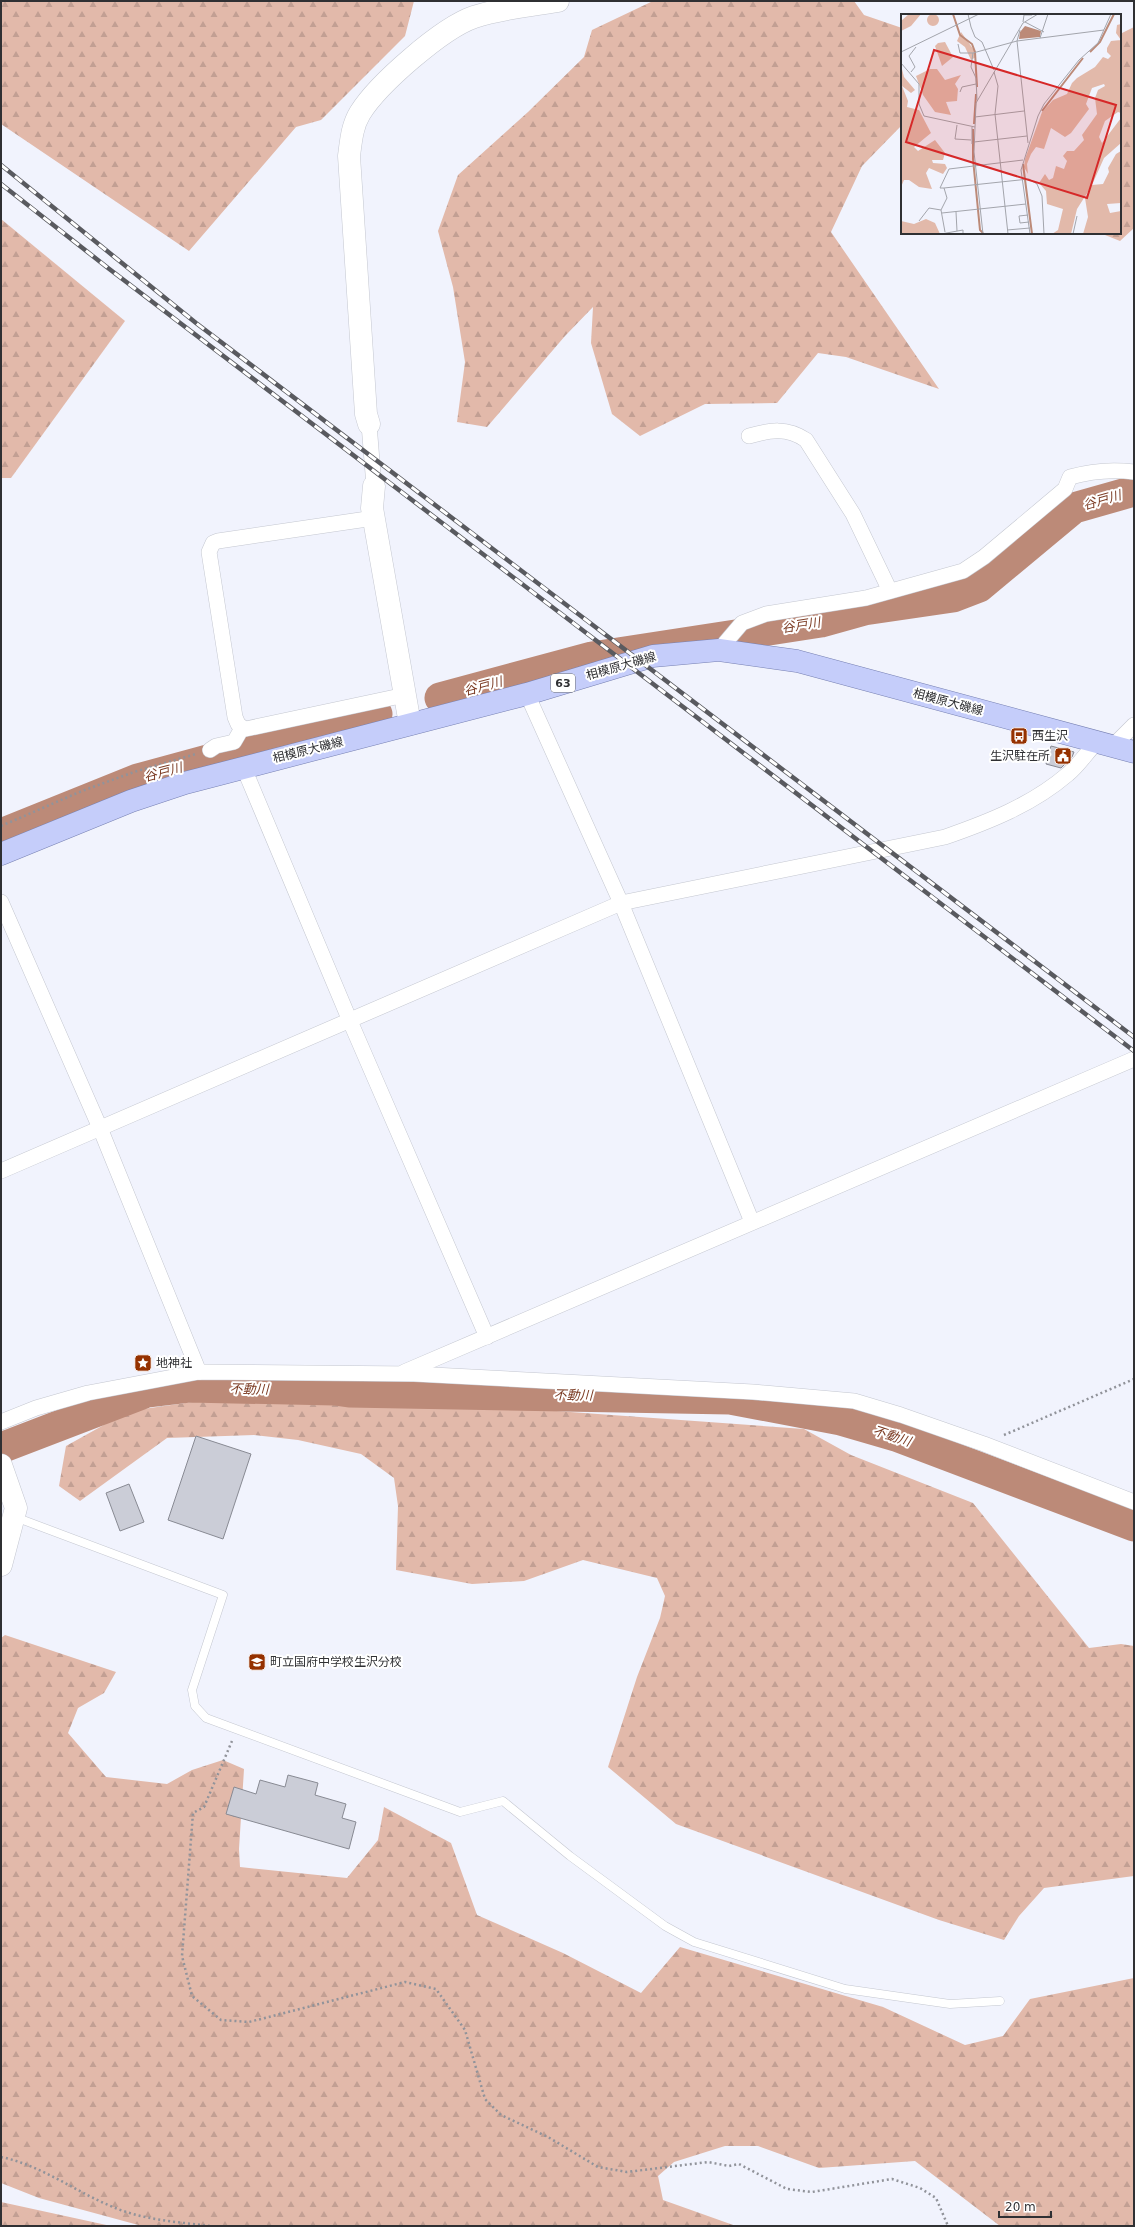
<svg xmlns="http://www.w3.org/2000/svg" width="1135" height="2227" viewBox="0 0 1135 2227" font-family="'DejaVu Sans','Noto Sans JP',sans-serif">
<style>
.forest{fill:url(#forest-firs)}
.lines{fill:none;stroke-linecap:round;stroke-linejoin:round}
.river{stroke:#bc8a78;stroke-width:31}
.building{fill:#cbcdd7;stroke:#888a93}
.lane-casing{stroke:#c4c7d0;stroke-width:9}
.street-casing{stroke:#c4c7d0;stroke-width:16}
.secondary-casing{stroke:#c4c7d0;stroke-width:23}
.primary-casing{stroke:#7780b2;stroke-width:23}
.path{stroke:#91939a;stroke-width:2.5;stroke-dasharray:2 3;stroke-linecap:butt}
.lane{stroke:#fff;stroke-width:8}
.street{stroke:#fff;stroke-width:15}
.secondary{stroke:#fff;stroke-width:22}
.primary{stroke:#c5cdfa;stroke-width:22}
.rail-casing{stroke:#595a5f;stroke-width:4.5}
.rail{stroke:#fff;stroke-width:3;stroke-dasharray:9;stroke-linecap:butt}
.labels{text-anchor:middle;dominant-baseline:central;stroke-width:4;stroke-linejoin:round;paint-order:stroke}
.shield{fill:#fff;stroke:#6d6e70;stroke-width:1}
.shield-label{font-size:11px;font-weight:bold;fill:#2f3033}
.street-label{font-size:12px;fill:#2f3033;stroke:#fff}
.poi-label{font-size:12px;fill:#2f3033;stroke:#fff;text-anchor:start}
.water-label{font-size:13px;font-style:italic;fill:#7b3a22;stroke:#fff}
.inset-river{fill:none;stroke:#bc8a78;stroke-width:2}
.inset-road{fill:none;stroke:#a3a5ac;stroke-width:1}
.view{fill:#d62828;fill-opacity:0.15;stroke:#d62828;stroke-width:2}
.inset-edge{fill:none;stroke:#2f3033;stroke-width:2}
</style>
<defs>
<pattern id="forest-firs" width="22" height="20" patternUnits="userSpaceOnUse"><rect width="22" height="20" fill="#e2b9aa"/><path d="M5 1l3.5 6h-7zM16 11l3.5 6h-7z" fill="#c29f93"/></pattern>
</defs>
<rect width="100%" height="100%" fill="#f1f3fd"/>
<g class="forest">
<polygon points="1,1 414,1 405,36 321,120 296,127 189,251 1,124"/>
<polygon points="653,1 854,1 864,15 902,28 902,125 862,166 831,232 939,389 846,357 818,353 777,403 705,404 640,436 612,414 591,343 593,307 565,336 487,427 457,422 465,362 453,287 438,231 458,175 528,112 584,57 592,30"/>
<polygon points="1134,27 1134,228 1120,241 1100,233 1120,233 1120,34"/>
<polygon points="1,219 125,321 11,478 1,478"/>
<polygon points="228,1397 472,1405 804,1429 851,1455 973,1503 1089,1648 1121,1644 1134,1646 1134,1876 1044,1888 1019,1916 1004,1940 939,1920 676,1824 608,1767 637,1677 660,1618 665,1596 657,1578 583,1560 524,1581 472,1584 396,1570 398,1506 394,1478 361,1454 298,1440 254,1435 167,1438 80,1501 59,1486 66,1446 129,1411"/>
<polygon points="5,1635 116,1672 104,1693 78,1708 68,1733 106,1777 167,1784 192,1770 223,1760 244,1769 239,1849 240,1867 347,1878 378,1840 384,1807 451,1843 477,1915 563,1953 641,1993 680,1947 883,2007 965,2045 1003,2036 1030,1999 1134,1978 1134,2226 1000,2226 915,2161 819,2168 758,2146 725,2146 674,2162 658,2176 663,2200 736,2226 142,2226 39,2198 1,2183 1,1638"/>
<polygon points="1,2202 111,2226 1,2226"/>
</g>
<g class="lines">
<g class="river">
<polyline points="440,698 592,657 821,622 864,610 953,597 979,587 1074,508 1134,491"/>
<polyline points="1,834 138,779 377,714"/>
<polyline points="1,1448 147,1392 189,1387 335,1390 349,1392 730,1399 841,1420 896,1436 1134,1526"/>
</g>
</g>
<g class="building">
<polygon points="1051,746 1074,752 1072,757 1061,768 1046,764"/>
<polygon points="196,1436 251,1454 223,1539 168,1520"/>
<polygon points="129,1484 144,1522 120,1531 106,1493"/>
<polygon points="288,1775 318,1783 315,1795 346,1804 342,1818 356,1822 349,1849 226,1814 234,1787 256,1794 260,1780 285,1787"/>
</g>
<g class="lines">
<defs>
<polyline id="lane" points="15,1517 223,1595 192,1690 195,1706 206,1718 460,1812 503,1801 570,1856 665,1926 694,1942 845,1989 950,2004 1000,2001"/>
<g id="street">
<polyline points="369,424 374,486"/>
<path d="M749,436C770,430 787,427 806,440L853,514L890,591"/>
<path d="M719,650L742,623L766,614L866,598L963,571L984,557L1065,489L1070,477C1091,471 1112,469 1134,472"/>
<polyline points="527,694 621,903 752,1222"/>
<polyline points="244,729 238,724 235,717 209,552 213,543 218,541 374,518"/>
<polyline points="1112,747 1134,725"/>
<polyline points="210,750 216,746 234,742 241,730 405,695"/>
<polyline points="243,766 350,1021 487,1337"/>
<polyline points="1,902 100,1128 199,1372"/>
<path d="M1,1171L621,903L945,837C988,822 1032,805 1068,774C1079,765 1087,752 1097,742"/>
<polyline points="404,1372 1134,1059"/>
<polyline points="1,1422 36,1408 88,1393 199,1372 414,1374 753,1392 854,1401 901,1415 984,1444 1134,1502"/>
</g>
<g id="secondary">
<path d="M369,424L366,414L349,156C351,141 352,126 360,113C378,84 442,28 474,17C501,8 530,6 558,1"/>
<polyline points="374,486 372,508 410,724"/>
<polyline points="1,1465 16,1508 1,1565"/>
</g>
<polyline id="primary" points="1,854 131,801 185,783 527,694 653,656 719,650 797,661 1134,752"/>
</defs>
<use href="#lane" class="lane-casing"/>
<use href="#street" class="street-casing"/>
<use href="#secondary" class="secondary-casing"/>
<use href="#primary" class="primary-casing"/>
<g class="path">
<polyline points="1,826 82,791 134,772 196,754"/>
<polyline points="1004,1435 1134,1379"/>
<polyline points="232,1741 204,1807 193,1813 182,1956 192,1996 221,2020 249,2022 405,1982 436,1989 465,2030 485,2099 501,2115 548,2137 598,2167 627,2172 708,2162 729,2166 739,2164 787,2189 812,2192 892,2179 920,2188 936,2198 948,2226"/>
<path d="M1,2157C41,2165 76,2192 113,2207C143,2220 178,2222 210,2226"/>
</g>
<use href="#lane" class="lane"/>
<use href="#street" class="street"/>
<use href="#secondary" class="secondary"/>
<use href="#primary" class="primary"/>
<defs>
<g id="rail">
<polyline points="1,165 196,323 1134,1037"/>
<polyline points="1,184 108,268 1134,1051"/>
</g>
</defs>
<use href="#rail" class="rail-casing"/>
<use href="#rail" class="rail"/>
</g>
<defs>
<symbol id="bus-square" viewBox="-11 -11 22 22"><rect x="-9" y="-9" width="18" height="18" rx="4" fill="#953100" stroke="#fff"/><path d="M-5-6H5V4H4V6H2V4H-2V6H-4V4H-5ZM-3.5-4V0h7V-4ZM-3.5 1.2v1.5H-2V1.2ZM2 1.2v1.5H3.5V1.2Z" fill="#fff"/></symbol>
<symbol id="civic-square" viewBox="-11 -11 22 22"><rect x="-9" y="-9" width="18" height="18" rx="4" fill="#953100" stroke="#fff"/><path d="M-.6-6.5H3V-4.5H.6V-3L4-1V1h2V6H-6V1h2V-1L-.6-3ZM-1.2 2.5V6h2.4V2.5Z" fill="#fff"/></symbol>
<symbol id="sight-square" viewBox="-11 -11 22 22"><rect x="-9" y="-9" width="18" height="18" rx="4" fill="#953100" stroke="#fff"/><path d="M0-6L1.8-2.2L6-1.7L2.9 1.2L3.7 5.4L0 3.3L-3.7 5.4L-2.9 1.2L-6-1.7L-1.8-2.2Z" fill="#fff"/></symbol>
<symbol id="school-square" viewBox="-11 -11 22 22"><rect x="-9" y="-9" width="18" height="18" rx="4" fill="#953100" stroke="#fff"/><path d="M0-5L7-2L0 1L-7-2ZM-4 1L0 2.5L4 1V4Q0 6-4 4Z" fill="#fff"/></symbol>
</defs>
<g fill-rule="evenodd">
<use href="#bus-square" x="1009" y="726" width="20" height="20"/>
<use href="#civic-square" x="1053" y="746" width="20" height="20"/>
<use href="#sight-square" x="133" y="1353" width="20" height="20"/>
<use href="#school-square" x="247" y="1652" width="20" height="20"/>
</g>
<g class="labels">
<rect class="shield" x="551" y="674" width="24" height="18" rx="3"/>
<g class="shield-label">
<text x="563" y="683">63</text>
</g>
<g class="street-label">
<text transform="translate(621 666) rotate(-16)">相模原大磯線</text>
<text transform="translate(948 702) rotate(15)">相模原大磯線</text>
<text transform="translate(308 750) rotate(-14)">相模原大磯線</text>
</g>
<g class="poi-label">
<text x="1032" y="736">西生沢</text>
<text x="1050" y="756" text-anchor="end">生沢駐在所</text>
<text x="156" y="1363">地神社</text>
<text x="270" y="1662">町立国府中学校生沢分校</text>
</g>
<g class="water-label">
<text transform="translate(1102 500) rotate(-16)">谷戸川</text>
<text transform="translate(801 625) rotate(-9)">谷戸川</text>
<text transform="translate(483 686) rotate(-15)">谷戸川</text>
<text transform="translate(163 772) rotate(-15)">谷戸川</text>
<text transform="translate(249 1389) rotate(1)">不動川</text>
<text transform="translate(573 1395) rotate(1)">不動川</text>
<text transform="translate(892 1436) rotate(18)">不動川</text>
</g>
</g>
<g transform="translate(901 14)">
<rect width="220" height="220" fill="#f1f3fd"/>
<path d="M8,0H20L10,12L0,17V7ZM26 6a6 6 0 1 1 12 0a6 6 0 1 1-12 0ZM220,10V99L217,98L204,107L198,123L201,129L220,104V129L203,144L191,171L202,170L208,158L207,154L215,140L220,137V189L206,190L209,199L220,197V220H182L187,203L184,184L190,173L176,195L170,220H151L157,216L162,195L146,190L145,177L138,169L144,160L148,166L152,164L155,152L163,155L166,147L162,142L166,137H173L183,126L181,121L196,100L194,84L197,76L204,72L203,70L191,74L185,90L188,95L170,119L164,123L150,114L143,135L135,133L130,140L126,150L127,160L123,153L124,145L141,98L152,86L166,80L171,69L176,64L194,53L202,43L207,45L210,42L206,38V34L210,27L220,26L215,19L216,11ZM60,18L75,39V43L70,46L64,33L56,27ZM44,28L52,43L41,52L34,32L37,29ZM0,51L3,63L14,76L10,79L1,72L7,87L6,93L18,96L30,119L13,133L17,137L34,126L44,139L42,146H31L32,149L44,150L46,154L42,160L28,154L25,159L31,175L18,173L8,166H3L0,173ZM29,55H36L44,66L60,61L54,70L57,75L56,87L45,88L50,101L34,98L22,81L15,62ZM25,205L34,209L39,220H0V207L13,210Z" fill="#e2b9aa"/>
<path d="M124,12L140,17L139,23L118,25L119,18Z" fill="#bc8a78"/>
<path class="inset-river" d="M52,0L59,21L71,30L74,38L76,73M189,38L199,28L213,0M141,97L182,44M73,110L75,80M72,115V145L79,216L82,219M122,150L131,220"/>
<path class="inset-road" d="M67,0L70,13L74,23L81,28L93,56M122,8L123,1H131M124,8L143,18M119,16L116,27L203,16M139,24L147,0M57,30L59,39H72L116,27L127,129M0,38L78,0M72,39L70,53L75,64L76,86M0,49L18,70V90L23,102L74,113M10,58L14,53L8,42L15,33M93,58L97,72L94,100L107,220M59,78L61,73L75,70M74,103L123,97M56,111L54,125L70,126M73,128L126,122M71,130V113M43,174L128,165L136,170L141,182L143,220M55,198L56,217M41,199L125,190M127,201L118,202L119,209L128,208M18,207L28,194L40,196M106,216L129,214M44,218L40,196L46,184L43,174H39L48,155L122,146M40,220L62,216V220M82,220L73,138L75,89L122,9L137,0M129,220L120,156L137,102L143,90L178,46L197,29L210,0M172,220L176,202"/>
<path class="view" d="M33,36L215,91L186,184L5,128Z"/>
<rect width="220" height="220" class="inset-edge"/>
</g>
<rect width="1135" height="2227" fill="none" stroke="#2f3033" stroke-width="4"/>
<path d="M999 2211v6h52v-6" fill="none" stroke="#2f3033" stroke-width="2"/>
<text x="1005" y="2211" font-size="12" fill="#2f3033" stroke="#ffffff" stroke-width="3" paint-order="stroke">20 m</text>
</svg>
